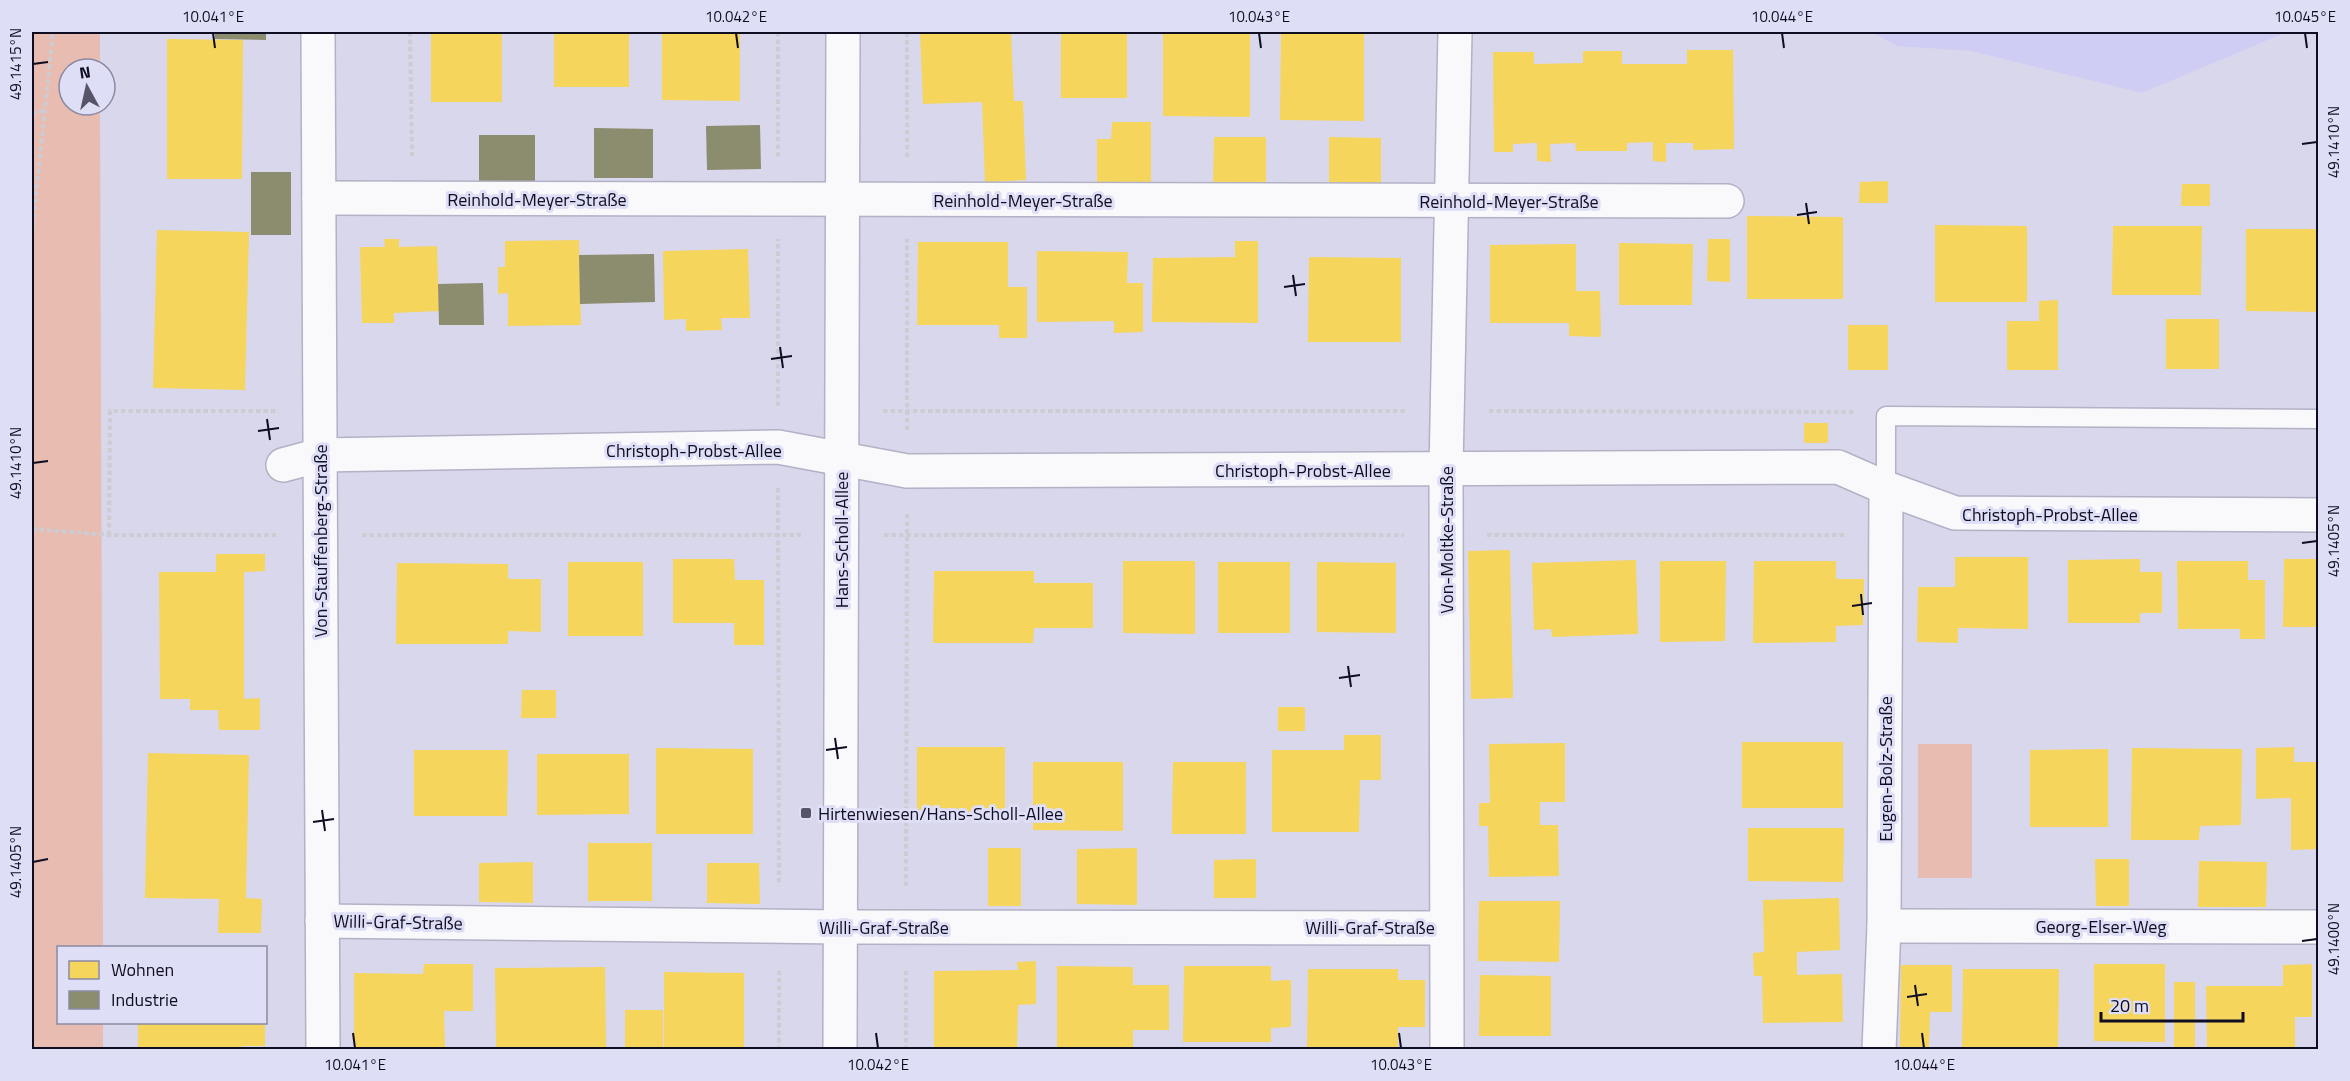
<svg xmlns="http://www.w3.org/2000/svg" width="2350" height="1081" viewBox="0 0 2350 1081" font-family="'Titillium Web',sans-serif">
<style>
.built{fill:#d0cdf5}
.green{fill:#e8bcb0}
.homes{fill:#f6d55c}
.industry{fill:#8c8c6e}
.lines{fill:none;stroke-linecap:round;stroke-linejoin:round}
.service-casing{stroke:#b2b1c5;stroke-width:21}
.minor-casing{stroke:#b2b1c5;stroke-width:36}
.path{stroke:#ccccd2;stroke-width:4;stroke-dasharray:4.5 3;stroke-linecap:butt}
.service{stroke:#f9f9fc;stroke-width:18}
.minor{stroke:#f9f9fc;stroke-width:33}
.ticks{fill:none;stroke:#0f0d22;stroke-width:2}
.poi-dot{fill:#565469;stroke:#dedef7;stroke-width:2}
.labels{text-anchor:middle;dominant-baseline:central;stroke-width:6;stroke-linejoin:round;paint-order:stroke}
.street-label{font-size:18px;fill:#0f0d22;stroke:#dedef7}
.poi-label{font-size:18px;fill:#0f0d22;stroke:#dedef7;text-anchor:start}
.neatline{fill:none;stroke:#0f0d22;stroke-width:2}
.ticks-label{font-size:15px;text-anchor:middle;fill:#0f0d22}
</style>
<rect width="100%" height="100%" fill="#d9d7ec"/>
<polygon class="built" points="1872,32 2287,32 2142,93 1971,51 1897,46"/>
<g class="green">
<polygon points="32,32 100,32 100,69 69,69 69,105 100,105 103,947 58,948 58,1022 103,1023 103,1049 32,1049"/>
<rect x="1918" y="744" width="54" height="134"/>
</g>
<g class="homes">
<rect x="554" y="32" width="75" height="55"/>
<polygon points="662,32 740,32 740,101 662,100"/>
<polygon points="920,32 1011,32 1014,101 1023,101 1026,180 985,182 982,102 923,104"/>
<polygon points="1163,32 1250,32 1250,117 1163,116"/>
<polygon points="1281,32 1364,32 1364,121 1280,120"/>
<polygon points="431,33 502,34 502,102 431,102"/>
<rect x="1061" y="34" width="66" height="64"/>
<polygon points="167,39 243,40 242,179 167,179"/>
<polygon points="1687,50 1733,50 1734,149 1693,150 1693,143 1666,143 1666,162 1653,161 1653,142 1627,143 1627,151 1576,151 1575,143 1550,144 1551,162 1537,161 1537,143 1513,144 1513,152 1494,152 1493,52 1534,52 1534,64 1583,63 1583,51 1622,51 1622,64 1687,64"/>
<polygon points="1112,122 1151,122 1151,185 1097,184 1097,139 1111,139"/>
<polygon points="1214,137 1266,137 1266,185 1213,185"/>
<polygon points="1329,137 1381,138 1381,185 1329,185"/>
<polygon points="1888,181 1888,203 1859,203 1860,182"/>
<polygon points="2182,184 2210,184 2210,206 2181,206"/>
<polygon points="1747,216 1843,217 1843,299 1747,299"/>
<polygon points="1935,225 2027,226 2027,302 1935,302"/>
<polygon points="2113,226 2202,226 2201,295 2112,295"/>
<polygon points="2246,229 2318,229 2318,312 2246,311"/>
<polygon points="157,230 249,232 245,390 153,388"/>
<polygon points="384,239 399,239 399,247 437,246 439,311 394,313 394,323 362,323 360,247 385,247"/>
<polygon points="1708,239 1730,239 1730,282 1707,281"/>
<polygon points="579,240 581,325 508,326 508,293 498,294 498,267 505,267 505,241"/>
<polygon points="1235,241 1258,241 1258,323 1152,322 1153,258 1235,257"/>
<polygon points="918,242 1008,242 1008,287 1027,287 1027,338 999,338 999,325 917,325"/>
<polygon points="1619,243 1693,244 1692,305 1619,305"/>
<polygon points="1576,244 1576,291 1600,291 1601,337 1569,336 1569,323 1490,323 1490,245"/>
<polygon points="748,249 750,318 721,318 722,330 686,331 686,319 664,320 663,251"/>
<polygon points="1037,251 1128,252 1127,283 1143,283 1143,332 1114,333 1114,321 1037,322"/>
<polygon points="1309,257 1401,258 1401,342 1308,342"/>
<polygon points="2058,300 2058,370 2007,370 2007,321 2039,321 2039,301"/>
<rect x="2166" y="319" width="53" height="50"/>
<rect x="1848" y="325" width="40" height="45"/>
<rect x="1804" y="423" width="24" height="20"/>
<polygon points="1510,550 1513,698 1471,699 1468,551"/>
<polygon points="216,554 265,554 265,571 244,572 244,699 260,698 260,730 219,730 218,710 190,710 190,699 160,699 159,572 216,572"/>
<polygon points="1955,557 2028,557 2028,629 1958,628 1958,643 1917,642 1918,587 1955,587"/>
<polygon points="673,559 734,559 735,580 764,580 764,645 734,645 734,623 673,623"/>
<polygon points="2140,559 2140,572 2162,572 2162,613 2140,613 2140,623 2068,623 2068,560"/>
<polygon points="2284,559 2318,559 2318,627 2283,627"/>
<polygon points="1636,560 1638,634 1552,637 1551,629 1534,630 1532,563"/>
<polygon points="1123,561 1195,561 1195,634 1123,633"/>
<polygon points="1660,561 1726,561 1725,641 1660,642"/>
<polygon points="1754,561 1836,561 1836,579 1864,579 1863,625 1836,626 1836,642 1753,643"/>
<polygon points="2177,561 2248,561 2248,580 2265,580 2265,639 2240,639 2240,629 2178,629"/>
<rect x="568" y="562" width="75" height="74"/>
<rect x="1218" y="562" width="72" height="71"/>
<polygon points="1317,562 1396,563 1396,633 1317,632"/>
<polygon points="397,563 508,564 508,579 541,579 541,632 508,631 508,644 396,644"/>
<polygon points="934,571 1034,571 1034,583 1093,583 1093,628 1034,628 1033,643 933,643"/>
<polygon points="522,690 556,690 556,718 521,718"/>
<rect x="1278" y="707" width="27" height="24"/>
<polygon points="1344,735 1381,735 1381,780 1360,780 1359,832 1272,832 1272,750 1344,750"/>
<rect x="1742" y="742" width="101" height="66"/>
<polygon points="1565,743 1565,802 1540,802 1540,825 1558,825 1559,876 1489,877 1488,826 1479,826 1479,803 1490,803 1489,744"/>
<rect x="917" y="747" width="88" height="70"/>
<polygon points="2294,747 2294,762 2318,762 2318,849 2291,850 2291,798 2256,799 2256,748"/>
<polygon points="656,748 753,749 753,834 656,834"/>
<polygon points="2132,748 2242,749 2241,825 2200,826 2199,840 2131,840"/>
<polygon points="2108,749 2108,827 2030,827 2030,750"/>
<polygon points="414,750 508,750 507,816 414,816"/>
<polygon points="148,753 249,755 246,898 262,899 261,933 218,933 219,899 145,898"/>
<polygon points="537,754 629,754 629,814 537,815"/>
<polygon points="1033,762 1123,762 1123,831 1033,830"/>
<polygon points="1173,762 1246,762 1246,834 1172,834"/>
<polygon points="1748,828 1844,828 1843,882 1748,881"/>
<rect x="588" y="843" width="64" height="58"/>
<rect x="988" y="848" width="33" height="58"/>
<polygon points="1137,848 1137,905 1077,904 1077,849"/>
<polygon points="1256,859 1256,898 1214,898 1214,860"/>
<polygon points="2095,859 2129,859 2129,906 2096,906"/>
<polygon points="2199,861 2267,862 2266,907 2198,907"/>
<polygon points="533,862 533,903 479,902 479,863"/>
<polygon points="707,863 759,863 760,904 707,903"/>
<polygon points="1839,898 1840,950 1797,952 1797,975 1842,974 1843,1022 1763,1023 1762,976 1754,976 1753,953 1764,952 1763,900"/>
<polygon points="1479,901 1560,901 1559,962 1478,961"/>
<polygon points="1036,961 1036,1004 1018,1005 1017,1050 934,1050 934,971 1018,970 1017,962"/>
<polygon points="424,964 473,964 473,1011 444,1011 445,1050 354,1050 354,973 423,974"/>
<polygon points="2094,964 2165,964 2165,1042 2094,1041"/>
<polygon points="2312,964 2312,1017 2295,1017 2295,1050 2207,1050 2206,986 2283,986 2283,965"/>
<polygon points="1901,965 1952,965 1952,1012 1930,1012 1929,1050 1900,1050"/>
<polygon points="1057,966 1133,967 1133,985 1169,985 1169,1030 1133,1030 1133,1048 1057,1048"/>
<polygon points="1184,966 1271,966 1271,981 1291,980 1291,1027 1271,1028 1271,1042 1183,1042"/>
<polygon points="605,967 606,1047 496,1048 495,968"/>
<polygon points="1308,969 1398,969 1398,980 1425,980 1425,1027 1398,1027 1398,1050 1307,1050"/>
<polygon points="1963,969 2059,969 2058,1050 1962,1050"/>
<polygon points="664,972 744,973 744,1050 664,1050"/>
<polygon points="1480,975 1551,976 1551,1036 1479,1036"/>
<polygon points="2174,982 2195,982 2195,1049 2174,1048"/>
<rect x="625" y="1010" width="38" height="40"/>
<polygon points="138,1022 265,1022 265,1046 242,1046 242,1050 138,1050"/>
</g>
<g class="industry">
<polygon points="215,32 266,32 266,40 215,39"/>
<polygon points="760,125 761,169 707,170 706,126"/>
<polygon points="594,128 653,129 653,178 594,178"/>
<rect x="479" y="135" width="56" height="49"/>
<rect x="251" y="172" width="40" height="63"/>
<polygon points="654,254 655,302 580,304 579,255"/>
<polygon points="483,283 484,325 439,325 438,284"/>
</g>
<g class="lines">
<defs>
<polyline id="service" points="1886,488 1886,416 2318,419"/>
<g id="minor">
<polyline points="318,32 323,1050"/>
<polyline points="319,198 1727,201"/>
<polyline points="283,465 320,455 778,447 907,471 1838,467 1886,488 1955,513 2318,515"/>
<polyline points="322,921 840,927 1446,928"/>
<polyline points="1884,926 2318,927"/>
<polyline points="840,1050 843,32"/>
<polyline points="1447,1050 1446,469 1455,32"/>
<polyline points="1879,1050 1884,926 1886,488"/>
</g>
</defs>
<use href="#service" class="service-casing"/>
<use href="#minor" class="minor-casing"/>
<g class="path">
<polyline points="410,32 412,156"/>
<polyline points="778,32 778,157"/>
<polyline points="32,114 45,110"/>
<polyline points="907,157 907,32"/>
<polyline points="32,233 53,32"/>
<polyline points="778,406 778,239"/>
<polyline points="883,411 1407,411"/>
<polyline points="1489,411 1854,412"/>
<polyline points="907,430 907,239"/>
<polyline points="778,488 779,886"/>
<polyline points="32,529 109,535 279,535"/>
<polyline points="109,535 110,411 279,411"/>
<polyline points="362,535 801,535"/>
<polyline points="884,535 1404,535"/>
<polyline points="1487,535 1845,535"/>
<polyline points="906,886 907,512"/>
<polyline points="779,1050 779,968"/>
<polyline points="906,1050 906,968"/>
</g>
<use href="#service" class="service"/>
<use href="#minor" class="minor"/>
</g>
<path class="ticks" d="M213,33L215,48M736,33L738,48M1259,33L1261,48M1782,33L1784,48M2305,33L2307,48M33,64L48,62M2302,144L2317,142M1806,203L1809,224M1797,215L1817,212M1293,275L1296,296M1284,287L1305,284M780,347L783,368M771,359L792,356M267,419L270,440M258,431L279,428M33,463L48,461M2302,543L2317,541M1861,594L1863,615M1852,606L1872,603M1348,666L1351,687M1339,678L1360,675M835,738L838,759M826,750L847,747M322,810L325,831M313,822L334,819M33,862L48,859M2302,941L2317,939M1915,985L1918,1006M1907,997L1927,994M353,1033L355,1048M876,1033L878,1048M1399,1033L1401,1048M1922,1033L1924,1048"/>
<rect class="poi-dot" x="800" y="807" width="12" height="12" rx="3"/>
<g class="labels">
<g class="street-label">
<text x="537" y="199">Reinhold-Meyer-Straße</text>
<text x="1023" y="200">Reinhold-Meyer-Straße</text>
<text x="1509" y="201">Reinhold-Meyer-Straße</text>
<text x="694" y="450">Christoph-Probst-Allee</text>
<text x="1303" y="470">Christoph-Probst-Allee</text>
<text x="2050" y="514">Christoph-Probst-Allee</text>
<text transform="translate(841 540) rotate(-90)">Hans-Scholl-Allee</text>
<text transform="translate(1446 540) rotate(-90)">Von-Moltke-Straße</text>
<text transform="translate(320 541) rotate(-90)">Von-Stauffenberg-Straße</text>
<text transform="translate(1885 769) rotate(-90)">Eugen-Bolz-Straße</text>
<text transform="translate(398 922) rotate(1)">Willi-Graf-Straße</text>
<text x="2101" y="926">Georg-Elser-Weg</text>
<text x="884" y="927">Willi-Graf-Straße</text>
<text x="1370" y="927">Willi-Graf-Straße</text>
</g>
<g class="poi-label">
<text x="818" y="813">Hirtenwiesen/Hans-Scholl-Allee</text>
</g>
</g>
<rect width="2350" height="1081" fill="none" stroke="#dedef7" stroke-width="66"/>
<rect x="57" y="946" width="210" height="78" fill="#dedef7" stroke="#8b8aa2" stroke-width="1.5"/>
<rect x="69" y="961" width="30" height="18" fill="#f6d55c" stroke="#8b8aa2" stroke-width="1.5"/>
<text x="111" y="976" font-size="18" fill="#0f0d22">Wohnen</text>
<rect x="69" y="991" width="30" height="18" fill="#8c8c6e" stroke="#8b8aa2" stroke-width="1.5"/>
<text x="111" y="1006" font-size="18" fill="#0f0d22">Industrie</text>
<g transform="translate(87 87) rotate(352)"><circle r="28" fill="#dedef7" stroke="#8b8aa2" stroke-width="1.5"/>
<path d="M0-4.5L10 22L0 15L-10 22Z" fill="#565469"/>
<text y="-9" font-size="16" font-weight="bold" text-anchor="middle" fill="#0f0d22">N</text>
</g>
<path d="M2101 1012v9h142v-9" fill="none" stroke="#0f0d22" stroke-width="3"/>
<text x="2110" y="1012" font-size="18" fill="#0f0d22" stroke="#dedef7" stroke-width="4.5" paint-order="stroke">20 m</text>
<rect x="33" y="33" width="2284" height="1015" class="neatline"/>
<g class="ticks-label">
<text x="213" y="22">10.041°E</text>
<text x="736" y="22">10.042°E</text>
<text x="1259" y="22">10.043°E</text>
<text x="1782" y="22">10.044°E</text>
<text x="2305" y="22">10.045°E</text>
<text transform="translate(16 64) rotate(-90)" y="5">49.1415°N</text>
<text transform="translate(2334 142) rotate(-90)" y="5">49.1410°N</text>
<text transform="translate(16 463) rotate(-90)" y="5">49.1410°N</text>
<text transform="translate(2334 541) rotate(-90)" y="5">49.1405°N</text>
<text transform="translate(16 862) rotate(-90)" y="5">49.1405°N</text>
<text transform="translate(2334 939) rotate(-90)" y="5">49.1400°N</text>
<text x="355" y="1070">10.041°E</text>
<text x="878" y="1070">10.042°E</text>
<text x="1401" y="1070">10.043°E</text>
<text x="1924" y="1070">10.044°E</text>
</g>
</svg>
